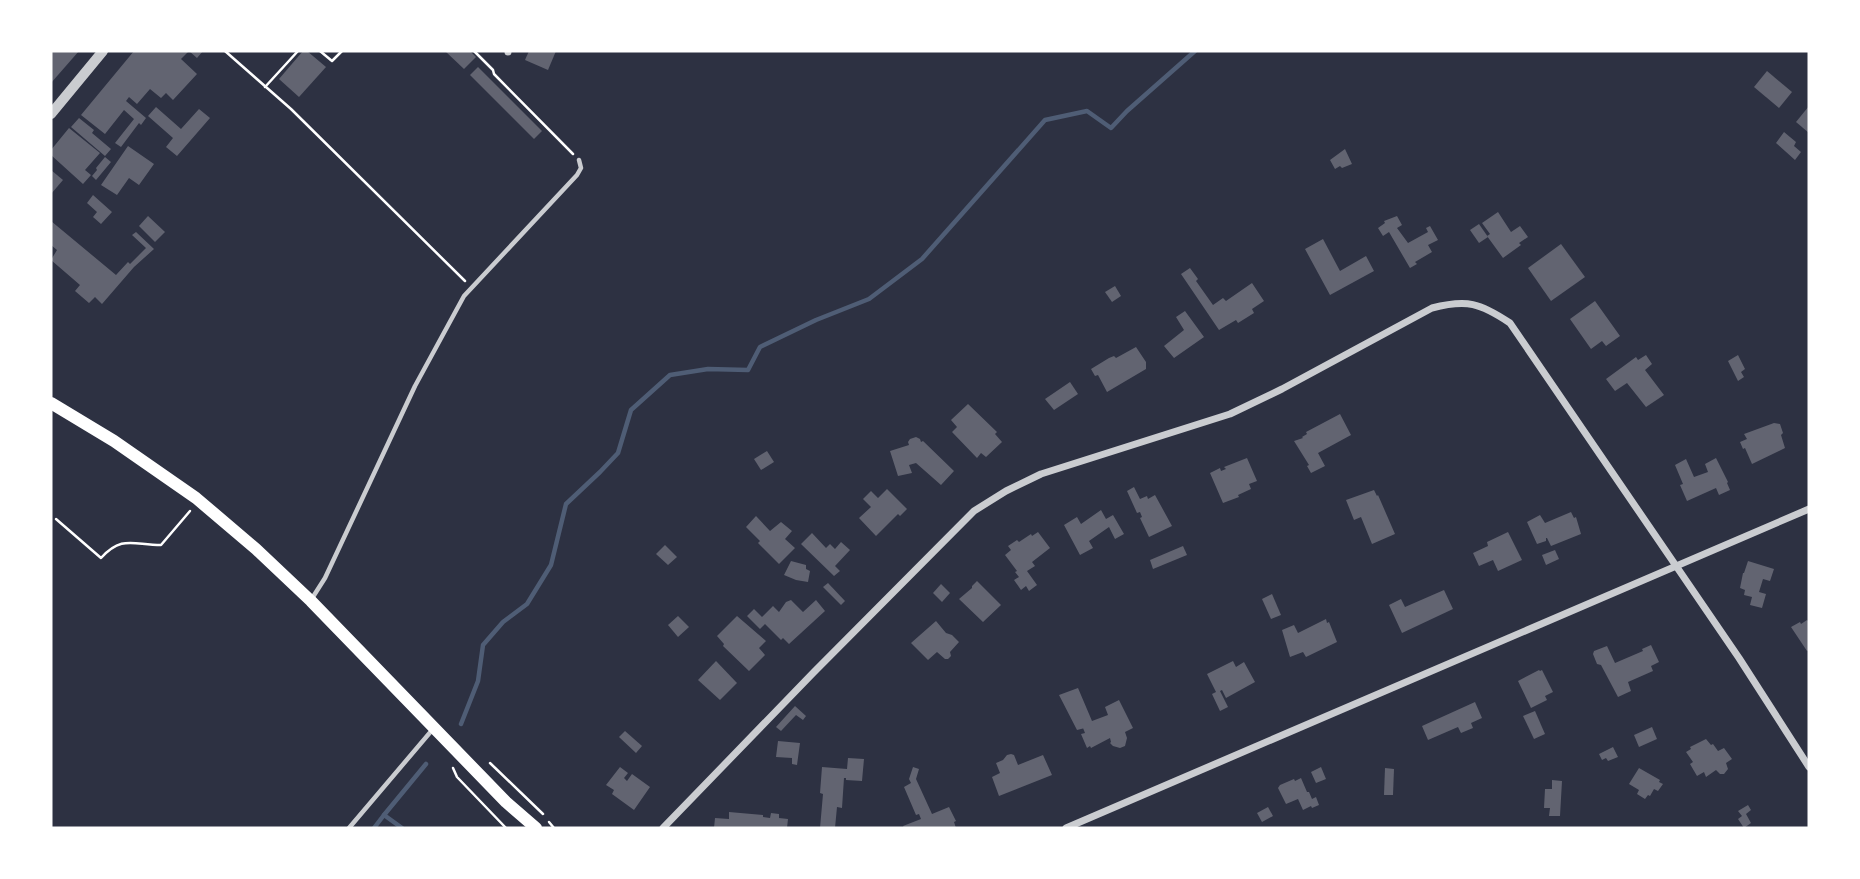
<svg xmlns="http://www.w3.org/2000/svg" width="1860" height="879" viewBox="0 0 1860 879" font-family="'Nunito Sans',sans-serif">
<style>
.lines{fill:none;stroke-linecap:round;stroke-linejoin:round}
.stream{stroke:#4f5d75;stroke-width:4.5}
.building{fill:#626471}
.path{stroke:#fff;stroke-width:2.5}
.service{stroke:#caccd0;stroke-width:4.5}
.minor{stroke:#caccd0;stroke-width:7}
.tertiary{stroke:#caccd0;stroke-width:10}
.secondary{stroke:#fff;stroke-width:12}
</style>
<rect width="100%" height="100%" fill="#2d3142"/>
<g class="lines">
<g class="stream">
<polyline points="461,724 478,681 483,645 503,622 527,604 551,565 566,504 600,472 618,453 631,410 670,375 708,369 748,370 760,347 816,320 869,299 922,259 1045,120 1087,111 1111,128 1127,111 1195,51"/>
<polyline points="374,828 384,815"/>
<polyline points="402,828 384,815 426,764"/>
</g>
</g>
<g class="building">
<polygon points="51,51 79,51 51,83"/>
<polygon points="134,51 203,51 197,58 189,51 181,59 197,74 173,100 166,93 161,98 150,89 137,104 129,97 126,101 146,118 141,125 139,123 121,147 115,143 134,119 124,110 105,134 81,115"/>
<polygon points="303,51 307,51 326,67 299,97 279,79"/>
<polygon points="445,51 470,51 476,57 464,69"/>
<polygon points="529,51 556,51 548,70 525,60"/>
<polygon points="478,67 542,131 534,139 470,75"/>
<polygon points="1767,71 1792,92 1779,108 1754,87"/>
<polygon points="1809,106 1809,133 1796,122"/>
<polygon points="156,107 181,129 199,109 210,118 177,156 166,147 173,138 148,116"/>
<polygon points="79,118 94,130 92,133 111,149 105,156 71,127"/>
<polygon points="69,128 100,153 85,170 91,175 83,184 51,155 51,150"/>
<polygon points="1784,132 1796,142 1794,146 1801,152 1795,160 1776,143"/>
<polygon points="128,146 154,164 139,185 129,178 117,195 101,185"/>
<polygon points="1345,149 1352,164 1342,168 1340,166 1335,169 1330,160"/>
<polygon points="105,157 111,162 96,180 92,176 97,170 96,168"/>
<polygon points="51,170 63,180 51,194"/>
<polygon points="93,195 112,212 101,224 93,217 97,212 87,203"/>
<polygon points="1498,212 1511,232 1520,226 1528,237 1519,243 1521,245 1503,258 1487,236 1490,234 1482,223"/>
<polygon points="148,216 165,232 155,242 139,226"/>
<polygon points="1397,216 1402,225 1397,228 1408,243 1428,232 1426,228 1430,226 1438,240 1428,245 1432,252 1415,262 1417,264 1410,268 1389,232 1383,236 1378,228 1385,223 1384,221"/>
<polygon points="51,221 116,275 128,262 130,264 146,248 132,235 136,232 154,249 134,267 102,304 95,297 89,303 75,291 80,285 51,260 57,250 51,245"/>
<polygon points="1479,224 1488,237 1479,243 1470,230"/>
<polygon points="1323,239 1340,271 1366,256 1374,271 1330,295 1305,249"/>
<polygon points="1561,244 1585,277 1551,301 1528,268"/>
<polygon points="1190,268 1198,279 1196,281 1213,305 1223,298 1226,301 1252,283 1264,301 1252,309 1254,313 1238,323 1236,320 1219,330 1181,274"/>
<polygon points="1115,286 1121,296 1112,302 1105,292"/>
<polygon points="1595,301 1620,336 1606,346 1602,341 1591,349 1570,319"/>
<polygon points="1185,311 1204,337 1174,358 1164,346 1184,330 1176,317"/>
<polygon points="1136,347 1146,362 1146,369 1107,392 1098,375 1095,376 1091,369 1109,358 1114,356 1116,358"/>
<polygon points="1646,355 1652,364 1645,370 1664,395 1646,407 1627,383 1615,391 1606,379 1636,357 1638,360"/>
<polygon points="1738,355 1745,369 1741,372 1744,377 1738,381 1728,361"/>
<polygon points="1070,382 1078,394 1054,410 1045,399"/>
<polygon points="968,404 997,432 995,434 1002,442 986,457 981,453 977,458 952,432 957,427 951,420"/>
<polygon points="1340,414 1351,435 1318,453 1325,466 1311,473 1307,466 1309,465 1294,441 1303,438 1302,437 1307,434 1306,432"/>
<polygon points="1774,423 1780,424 1783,433 1781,435 1785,448 1752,464 1745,448 1743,449 1740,442 1747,439 1744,434"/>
<polygon points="916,437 920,439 921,442 923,441 954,471 941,485 916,463 909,465 912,473 898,476 890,451 909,445 908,442 910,439"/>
<polygon points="767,451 774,462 761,470 754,459"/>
<polygon points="1247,458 1257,481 1249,484 1251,489 1238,495 1239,497 1223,503 1210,473 1220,468 1221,471 1226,469 1224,467"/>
<polygon points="1716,458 1728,482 1727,483 1730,490 1719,495 1716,488 1687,501 1680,485 1683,484 1675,465 1686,459 1694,477 1708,472 1705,464"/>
<polygon points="1134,487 1140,499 1147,496 1148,499 1155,495 1172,526 1149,537 1140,518 1142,517 1140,512 1137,513 1127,491"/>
<polygon points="887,489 907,509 900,516 898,514 876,536 859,518 871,507 863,499 871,491 878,498"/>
<polygon points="1374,490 1377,496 1378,495 1395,534 1372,544 1361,517 1354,520 1346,500"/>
<polygon points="1101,510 1106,519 1113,515 1124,534 1115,539 1109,527 1089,541 1093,548 1080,555 1064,525 1077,517 1081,524"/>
<polygon points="1571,512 1574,518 1576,517 1581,534 1551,546 1547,538 1546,538 1546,541 1537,544 1527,522 1540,515 1545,523"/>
<polygon points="756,516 770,531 781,522 792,531 785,539 795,548 779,564 758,543 760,541 746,527"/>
<polygon points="1038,532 1050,548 1032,562 1035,566 1027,571 1037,585 1029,591 1026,586 1021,590 1014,580 1019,577 1015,572 1017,571 1005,555 1011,550 1008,546 1017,540 1019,542 1031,534 1032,536"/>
<polygon points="1508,532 1522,560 1498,571 1493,560 1479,566 1473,553 1488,546 1487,542"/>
<polygon points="812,533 826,548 830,544 835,549 841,542 850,550 835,566 840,571 834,576 801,544"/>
<polygon points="665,545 677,557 668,565 656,554"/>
<polygon points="1183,546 1187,555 1153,569 1150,560"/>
<polygon points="1555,550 1559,559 1546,565 1542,555"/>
<polygon points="791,561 806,565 806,569 810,571 808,582 796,580 784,575"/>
<polygon points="1748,561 1774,569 1770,581 1763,579 1759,592 1766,594 1762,608 1750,605 1752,597 1744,595 1745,590 1740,588 1743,573 1744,573"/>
<polygon points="977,581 1001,605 983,622 959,599 972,588 972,586"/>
<polygon points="828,583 845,601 841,605 823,587"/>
<polygon points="941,584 950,593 942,602 933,593"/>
<polygon points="1444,590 1453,609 1402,633 1389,605 1401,599 1405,607"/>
<polygon points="1272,594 1281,615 1271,619 1262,599"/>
<polygon points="791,600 803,612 816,600 825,611 789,644 783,638 781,640 765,624 760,629 747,616 754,609 762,617 773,606 779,612 786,602"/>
<polygon points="678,616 689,627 678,637 668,625"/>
<polygon points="737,616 766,641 759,648 765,655 749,671 723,646 724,644 717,636"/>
<polygon points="1326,619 1327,623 1329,622 1337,642 1306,657 1303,652 1290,657 1282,630 1294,625 1298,633"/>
<polygon points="1807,620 1809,622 1809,650 1807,651 1791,627 1800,622 1801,624"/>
<polygon points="936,621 946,633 952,635 959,642 950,652 951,656 948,659 945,659 937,652 928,660 911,643"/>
<polygon points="1651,645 1659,662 1651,666 1653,671 1628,682 1631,691 1618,697 1601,665 1597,664 1593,654 1594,651 1607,646 1615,663 1643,651 1642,649"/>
<polygon points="716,661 737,683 720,700 698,680"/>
<polygon points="1233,661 1236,667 1244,662 1255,682 1226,698 1222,690 1220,691 1228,707 1220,711 1212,694 1216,692 1207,674"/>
<polygon points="1539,670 1540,671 1542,670 1553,692 1545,696 1547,700 1531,708 1518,681"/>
<polygon points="1078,688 1092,721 1108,715 1105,707 1119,700 1133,728 1125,732 1127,738 1125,746 1120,748 1113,746 1110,743 1111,742 1110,738 1091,748 1090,746 1087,748 1081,734 1085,733 1083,728 1085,728 1077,730 1059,695"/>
<polygon points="1475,702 1482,718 1471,723 1473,728 1461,733 1458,727 1428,740 1422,726"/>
<polygon points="795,706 806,716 803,720 796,715 781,731 776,727"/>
<polygon points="1535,711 1545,734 1534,739 1523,716"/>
<polygon points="1652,727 1657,739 1639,747 1634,735"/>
<polygon points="625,731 642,746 636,753 619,737"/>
<polygon points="1706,739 1711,745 1713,744 1718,751 1724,748 1732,759 1726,763 1728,769 1724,774 1720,774 1716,770 1706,777 1704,772 1697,776 1690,764 1693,762 1686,752 1691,749 1690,747"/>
<polygon points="778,741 800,743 797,765 792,764 792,758 776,757"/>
<polygon points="1613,747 1618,757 1608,761 1606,758 1602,760 1599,754"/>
<polygon points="1011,754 1014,755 1018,765 1043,755 1052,775 999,796 992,777 1000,773 996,763 1003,760 1007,755"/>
<polygon points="848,758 864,759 862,781 846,780 846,778 844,778 842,808 837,807 835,828 820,828 823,794 820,793 822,767 847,769"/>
<polygon points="620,767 628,773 624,778 627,781 632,774 650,787 634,810 612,794 614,790 606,785"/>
<polygon points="913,767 919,769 916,779 932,814 949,807 956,821 954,822 956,828 904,828 903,826 921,819 919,814 916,815 904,787 911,783 909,779"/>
<polygon points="1321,767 1326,779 1316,783 1311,772"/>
<polygon points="1385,768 1394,769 1393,795 1384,795"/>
<polygon points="1639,768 1660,780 1659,782 1663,784 1658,791 1654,789 1650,796 1648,795 1645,799 1637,794 1639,790 1629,784"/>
<polygon points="1301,778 1307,792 1309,792 1312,799 1316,797 1319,805 1312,808 1311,806 1303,810 1298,799 1286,804 1278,788 1280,785 1294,779 1295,781"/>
<polygon points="1552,780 1562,781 1560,816 1549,816 1550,808 1544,808 1545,789 1552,789"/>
<polygon points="1748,805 1751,810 1746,814 1751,823 1744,828 1738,819 1742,816 1738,811"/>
<polygon points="1268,807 1273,816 1262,822 1257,813"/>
<polygon points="729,812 763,815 763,817 770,818 771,813 779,814 779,818 788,819 787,828 714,828 715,818 729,819"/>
</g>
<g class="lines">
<g class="path">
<polyline points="225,51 291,109 465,281"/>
<polyline points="320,51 332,61 342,51"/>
<polyline points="474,51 493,70 494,74 573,154"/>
<polyline points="265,87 298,51"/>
<path d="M56,519L101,558C122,535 133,545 161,545L190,511"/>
<polyline points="490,763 543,814"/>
<polyline points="453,768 457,777 506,828"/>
<polyline points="549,822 554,828"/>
</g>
<g class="service">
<polyline points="311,600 325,578 415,386 464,296 577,175 581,168 579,160"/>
<polyline points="349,828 433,729"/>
</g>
<g class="minor">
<polyline points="508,52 508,51"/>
<path d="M663,828L814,672L974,511L1006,491L1041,474L1230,414L1282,389L1432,308C1467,299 1480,303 1510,323L1739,658L1809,767"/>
<polyline points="1066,828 1809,509"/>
</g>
<polyline class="tertiary" points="51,114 103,51"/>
<polyline class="secondary" points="51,403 114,441 196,498 256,549 311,601 506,802 536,828"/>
</g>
<rect width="1860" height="879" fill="none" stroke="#ffffff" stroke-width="105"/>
</svg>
